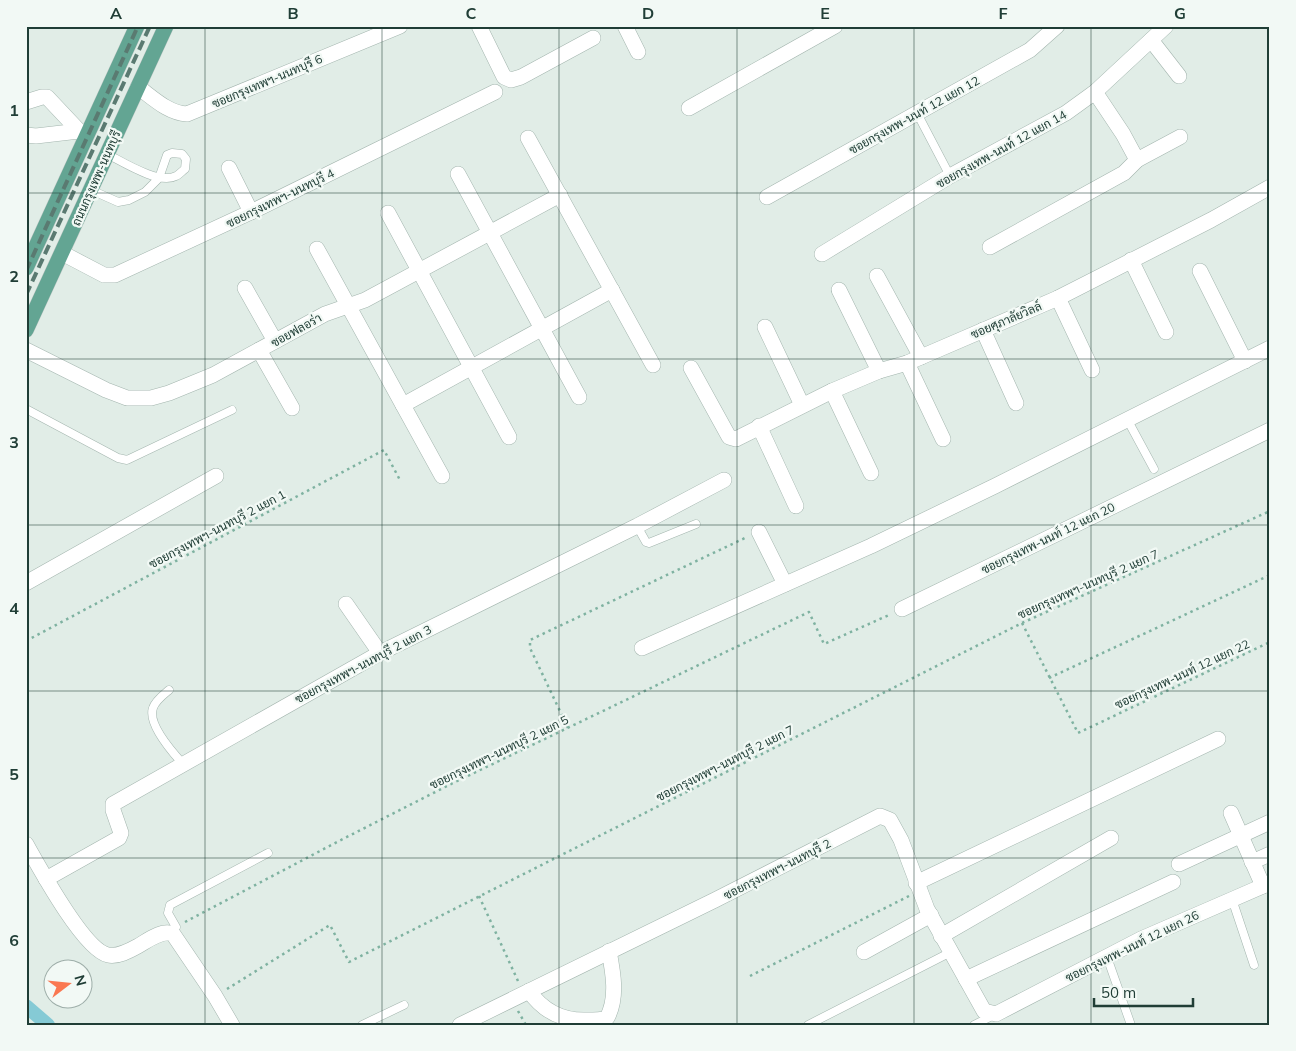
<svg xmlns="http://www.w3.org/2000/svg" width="1296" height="1051" viewBox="0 0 1296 1051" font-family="Mulish,Sarabun,sans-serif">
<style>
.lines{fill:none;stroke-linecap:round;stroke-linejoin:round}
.canal{stroke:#85cad5;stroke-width:14}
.service-casing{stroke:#a3b5ae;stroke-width:9}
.minor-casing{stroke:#a3b5ae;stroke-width:16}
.primary-casing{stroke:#c1c9c7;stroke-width:16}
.path{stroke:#7fb2a1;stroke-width:2.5;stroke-dasharray:2.5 4;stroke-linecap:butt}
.service{stroke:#fff;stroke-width:8}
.minor{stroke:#fff;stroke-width:15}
.primary{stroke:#63a593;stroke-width:15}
.rail{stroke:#5a7a71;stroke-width:4;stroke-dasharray:10 5;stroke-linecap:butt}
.grid{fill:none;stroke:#203e36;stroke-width:1;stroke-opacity:0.55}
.labels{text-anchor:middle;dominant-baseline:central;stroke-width:4.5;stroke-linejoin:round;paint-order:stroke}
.street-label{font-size:12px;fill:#203e36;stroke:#f2f9f5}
.neatline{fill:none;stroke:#203e36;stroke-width:2}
.grid-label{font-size:16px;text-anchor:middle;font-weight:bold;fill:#203e36}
</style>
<rect width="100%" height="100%" fill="#e1ede7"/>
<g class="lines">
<polyline class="canal" points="26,1006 48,1025"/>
<defs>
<g id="service">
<polyline points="917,113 950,176"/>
<path d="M91,190L118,202L129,200L145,192L159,178L167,155L172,153L182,154L186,159L185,169C182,171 179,175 176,176C159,185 123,162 107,154"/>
<polyline points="26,409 118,458 127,460 232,410"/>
<polyline points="1127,419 1154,469"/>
<polyline points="637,526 646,542 649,543 696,524"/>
<path d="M169,690C163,695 155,701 153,708C147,724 173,753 183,764"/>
<polyline points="1232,899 1254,965"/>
<polyline points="176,927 168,913 170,905 268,853"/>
<polyline points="1107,957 1131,1025"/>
<polyline points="362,1025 404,1005"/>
<polyline points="808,1025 951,952"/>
<polyline points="974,1025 994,1015"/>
</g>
<g id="minor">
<polyline points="479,26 504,77 511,80 521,77 593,38"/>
<polyline points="625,26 638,52"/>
<polyline points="1151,40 1179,76"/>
<path d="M138,87C153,98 168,113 187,114L400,26"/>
<polyline points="26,102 42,97 47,97 79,131 86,135"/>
<polyline points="689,108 835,26"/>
<polyline points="26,135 36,136 79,131"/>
<polyline points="528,138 653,365"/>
<polyline points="1137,160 1180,137"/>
<polyline points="229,168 251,212"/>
<polyline points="458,174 579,397"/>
<polyline points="767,197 1030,50 1057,26"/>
<polyline points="388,213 509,437"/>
<polyline points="990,247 1124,173 1137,160 1123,134 1095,92"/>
<polyline points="317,249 442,476"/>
<polyline points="62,253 104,275 115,275 251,212 495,92"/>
<polyline points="822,254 950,176 1066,113 1095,92 1166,26"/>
<polyline points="1131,260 1166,332"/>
<polyline points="1200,271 1245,361"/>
<polyline points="877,276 921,357"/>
<polyline points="245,288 275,341"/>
<polyline points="839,290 879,371"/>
<polyline points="1058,298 1092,370"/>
<polyline points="765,327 802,405"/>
<polyline points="983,330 1016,403"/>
<polyline points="26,350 106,390 127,398 151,398 169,393 213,375 325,314 365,300 560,195"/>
<polyline points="259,350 292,408"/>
<polyline points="907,363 943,439"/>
<polyline points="691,368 729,437 736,439 832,391 879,371 907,363 1058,298 1211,220 1270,187"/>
<polyline points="832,391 871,473"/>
<polyline points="403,405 612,290"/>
<polyline points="759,426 796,506"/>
<polyline points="759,532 785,584"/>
<polyline points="26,583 216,476"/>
<polyline points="346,604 380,653"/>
<polyline points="902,609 1270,430"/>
<polyline points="642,648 871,546 995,486 1270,348"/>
<polyline points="1231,813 1263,886"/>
<path d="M26,844C39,867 84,950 108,955C118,957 129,951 138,946C147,941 162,929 173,934L215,996L232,1025"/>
<polyline points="1252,862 1270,854"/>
<polyline points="1179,864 1270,822"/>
<polyline points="46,879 119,838 121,833 113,810 113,804 380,653 637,526 724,480"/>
<polyline points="916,883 1218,739"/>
<polyline points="941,936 1111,838"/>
<polyline points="864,952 931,915"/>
<polyline points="966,979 1173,882"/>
<path d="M529,991C543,1011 562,1021 587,1020C594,1020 601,1020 607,1018C618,998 613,972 609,951"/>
<polyline points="460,1025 715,900 880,816 890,820 901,840 927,909 984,1011 996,1014 1141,939 1270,883"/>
</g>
<g id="primary">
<polyline points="26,268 137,26"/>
<polyline points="26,330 166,26"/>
</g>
</defs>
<use href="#service" class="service-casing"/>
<use href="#minor" class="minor-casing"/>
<use href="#primary" class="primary-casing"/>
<g class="path">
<polyline points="1022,623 1078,733 1270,642"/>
<polyline points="26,641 384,450 401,482"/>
<polyline points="1049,678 1270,575"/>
<polyline points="568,728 530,648 530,640 747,537"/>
<polyline points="479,896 518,981"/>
<polyline points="185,922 339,841 451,784 809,612 824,644 889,615"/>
<polyline points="750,976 909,896"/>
<polyline points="227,989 330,925 349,962 1022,623 1270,511"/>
<polyline points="518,1011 526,1025"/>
</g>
<use href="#service" class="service"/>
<use href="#minor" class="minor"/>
<use href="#primary" class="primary"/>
<g class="rail">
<polyline points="26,271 138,26"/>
<polyline points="26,295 150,26"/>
</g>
</g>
<path class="grid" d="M205,26V1025M382,26V1025M559,26V1025M737,26V1025M914,26V1025M1091,26V1025M26,193H1270M26,359H1270M26,525H1270M26,691H1270M26,858H1270"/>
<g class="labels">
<g class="street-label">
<text transform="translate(267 81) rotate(-23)">ซอยกรุงเทพฯ-นนทบุรี 6</text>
<text transform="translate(914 115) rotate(-29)">ซอยกรุงเทพ-นนท์ 12 แยก 12</text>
<text transform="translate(1001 149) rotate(-29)">ซอยกรุงเทพ-นนท์ 12 แยก 14</text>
<text transform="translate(96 178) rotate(-66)">ถนนกรุงเทพ-นนทบุรี</text>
<text transform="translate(280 198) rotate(-26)">ซอยกรุงเทพฯ-นนทบุรี 4</text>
<text transform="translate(1006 320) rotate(-23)">ซอยศุภาลัยวิลล์</text>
<text transform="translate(296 330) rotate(-29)">ซอยฟลอร่า</text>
<text transform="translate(217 529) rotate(-28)">ซอยกรุงเทพฯ-นนทบุรี 2 แยก 1</text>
<text transform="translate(1048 538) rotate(-26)">ซอยกรุงเทพ-นนท์ 12 แยก 20</text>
<text transform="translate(1088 584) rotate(-24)">ซอยกรุงเทพฯ-นนทบุรี 2 แยก 7</text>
<text transform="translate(363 664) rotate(-28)">ซอยกรุงเทพฯ-นนทบุรี 2 แยก 3</text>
<text transform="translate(1182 674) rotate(-25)">ซอยกรุงเทพ-นนท์ 12 แยก 22</text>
<text transform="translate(499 752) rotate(-26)">ซอยกรุงเทพฯ-นนทบุรี 2 แยก 5</text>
<text transform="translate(725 763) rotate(-27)">ซอยกรุงเทพฯ-นนทบุรี 2 แยก 7</text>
<text transform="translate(777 869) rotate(-27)">ซอยกรุงเทพฯ-นนทบุรี 2</text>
<text transform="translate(1132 946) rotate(-26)">ซอยกรุงเทพ-นนท์ 12 แยก 26</text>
</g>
</g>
<rect width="1296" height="1051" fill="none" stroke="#f2f9f5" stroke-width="55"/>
<g transform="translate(68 984) rotate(74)"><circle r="24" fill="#f2f9f5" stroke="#9eaea9"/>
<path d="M0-4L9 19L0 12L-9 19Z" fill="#fa7851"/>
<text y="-8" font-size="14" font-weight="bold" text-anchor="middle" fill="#203e36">N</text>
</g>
<path d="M1094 998v8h99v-8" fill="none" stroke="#203e36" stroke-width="2.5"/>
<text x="1101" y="998" font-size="15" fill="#203e36" stroke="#f2f9f5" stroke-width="4" paint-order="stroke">50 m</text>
<rect x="28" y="28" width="1240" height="996" class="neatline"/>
<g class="grid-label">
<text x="116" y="19">A</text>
<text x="293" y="19">B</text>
<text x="471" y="19">C</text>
<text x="648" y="19">D</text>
<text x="825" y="19">E</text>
<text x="1003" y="19">F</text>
<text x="1180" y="19">G</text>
<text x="14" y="116">1</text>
<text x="14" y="282">2</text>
<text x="14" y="448">3</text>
<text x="14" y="614">4</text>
<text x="14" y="780">5</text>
<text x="14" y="946">6</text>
</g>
</svg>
